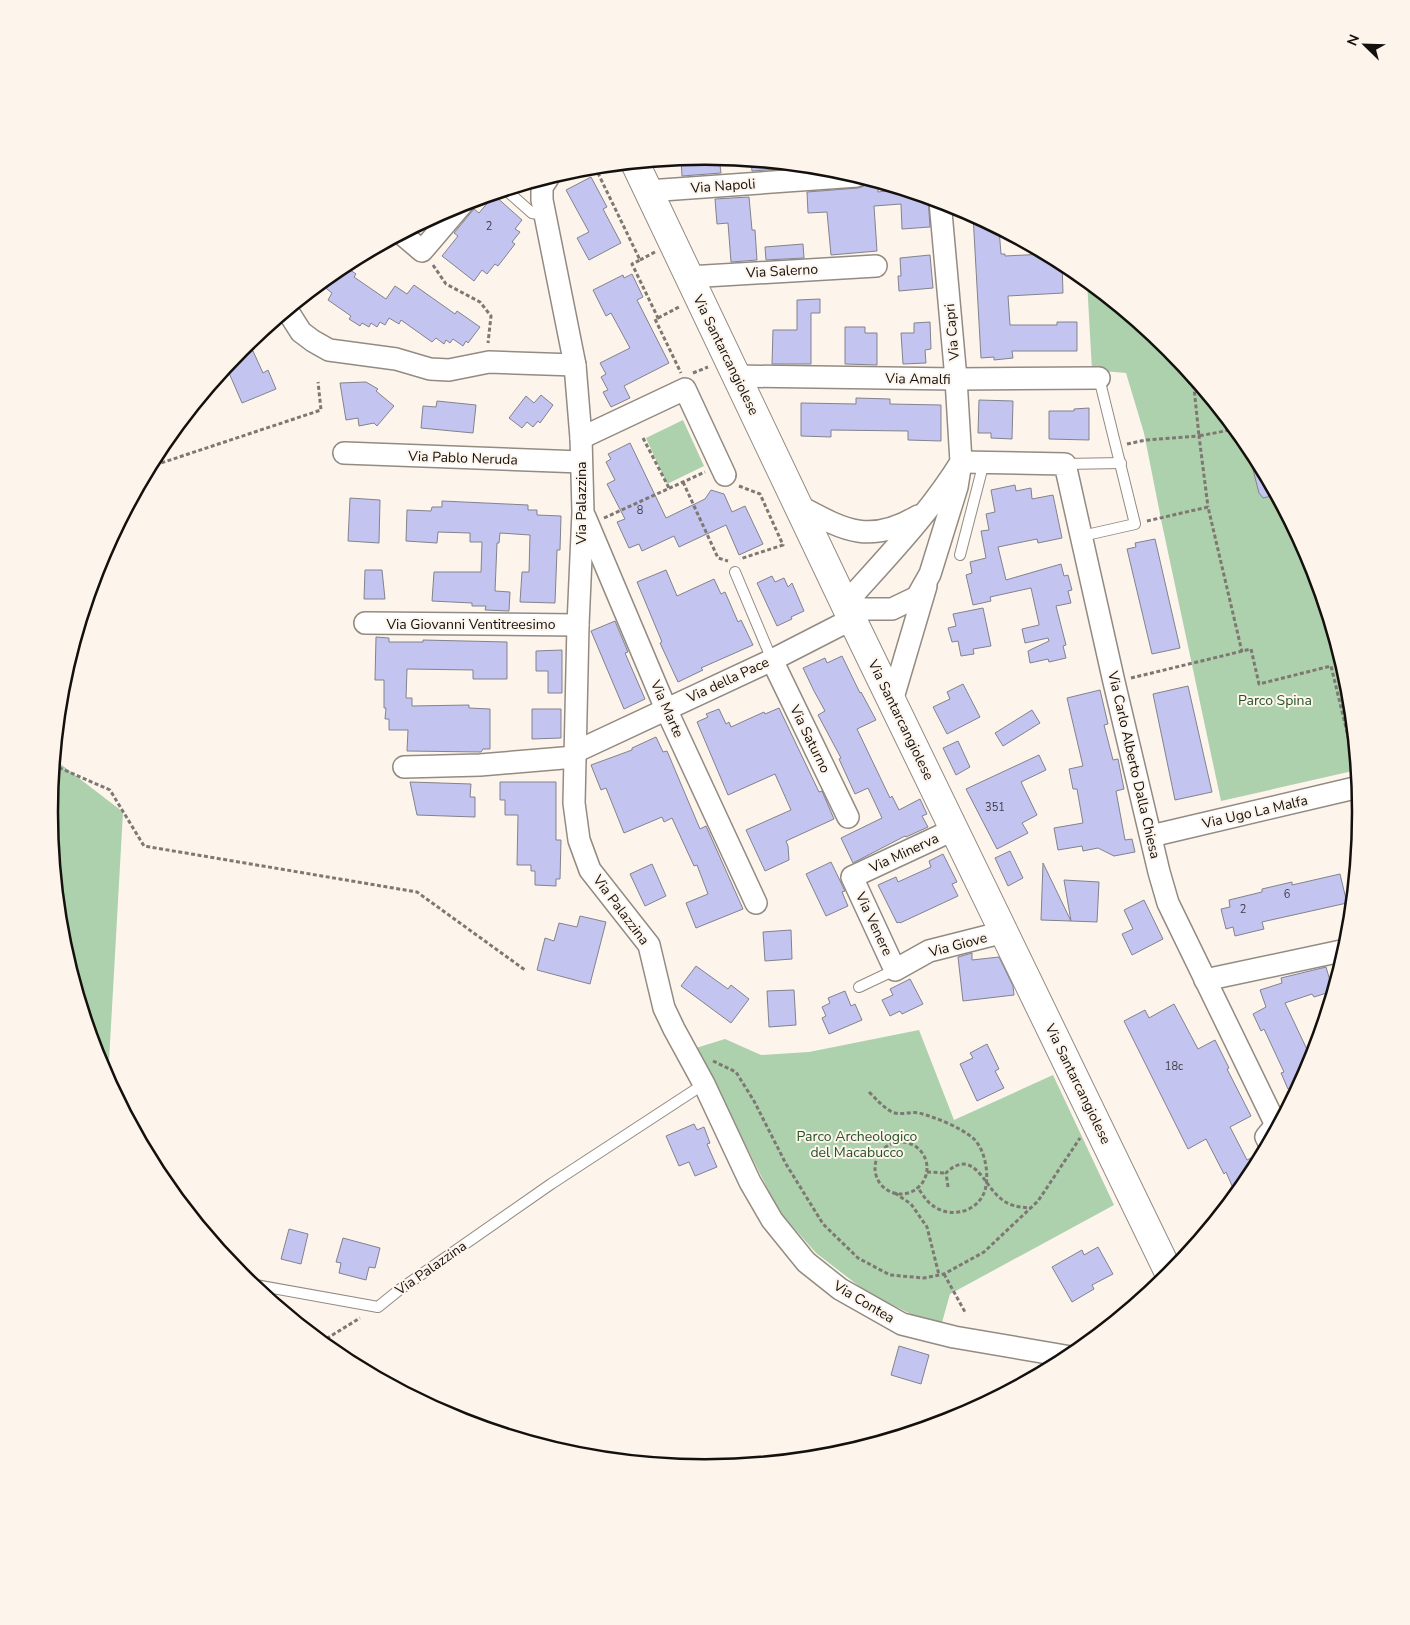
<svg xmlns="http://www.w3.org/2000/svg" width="1410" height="1625" viewBox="0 0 1410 1625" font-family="'Nunito Sans',sans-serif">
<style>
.green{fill:#add0ad}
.building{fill:#c3c4f0;stroke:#82838d}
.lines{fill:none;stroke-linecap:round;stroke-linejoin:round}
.lane-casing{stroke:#938b82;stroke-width:12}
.street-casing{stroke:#938b82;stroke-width:24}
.secondary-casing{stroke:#938b82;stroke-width:30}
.path{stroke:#7e7873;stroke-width:3;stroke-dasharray:4 2.5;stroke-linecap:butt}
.lane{stroke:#fff;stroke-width:10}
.street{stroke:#fff;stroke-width:21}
.secondary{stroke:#fff;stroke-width:28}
.labels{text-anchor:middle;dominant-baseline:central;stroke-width:4;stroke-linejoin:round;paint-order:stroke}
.number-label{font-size:11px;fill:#3f3d46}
.street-label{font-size:14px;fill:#13100d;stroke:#fdf4eb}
.park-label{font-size:14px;fill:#225326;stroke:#fdf4eb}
.rim{fill:none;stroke:#13100d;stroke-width:2.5}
</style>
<rect width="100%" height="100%" fill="#fdf4eb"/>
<g class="green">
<polygon points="1087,281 1169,349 1251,448 1311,562 1349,685 1357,770 1221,801 1162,524 1144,433 1126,373 1092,370"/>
<polygon points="683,420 704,466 667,484 646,438"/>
<polygon points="54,759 123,812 109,1061 97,1058 61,940 49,812"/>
<polygon points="919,1030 954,1120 1053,1075 1114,1205 950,1294 941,1326 917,1317 868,1293 816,1253 779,1211 696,1048 725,1039 761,1055 809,1052"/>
</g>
<g class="building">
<polygon points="705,156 719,158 721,173 682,176 681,159"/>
<polygon points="751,161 794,165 794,168 752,171"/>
<polygon points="591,177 607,207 603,209 621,243 589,260 577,238 589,232 566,190"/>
<polygon points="869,180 878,182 878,192 900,189 928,198 930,227 902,229 901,204 874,206 877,251 831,255 827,212 808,213 807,192 858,188 864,186"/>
<polygon points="494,195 522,220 515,229 520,232 512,242 515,244 498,266 495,264 487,274 482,270 474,281 442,256 458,236 454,233 474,209 479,213"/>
<polygon points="749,197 752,230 755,230 757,260 731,262 728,223 717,224 715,199"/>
<polygon points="973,215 999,229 1001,254 1005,254 1005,256 1045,254 1062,263 1063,293 1008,296 1010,325 1057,325 1057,322 1077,322 1077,351 1012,351 1013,358 994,360 994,357 981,358"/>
<polygon points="803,244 804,258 766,260 765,247"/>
<polygon points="930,255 933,288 899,291 898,276 901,276 900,258"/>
<polygon points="343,265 356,274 354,277 386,299 395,286 407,294 414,285 455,314 457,311 480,327 468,343 466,341 463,346 453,339 450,343 446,340 444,344 436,338 432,342 401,320 399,324 389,318 385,325 380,322 377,327 371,323 369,327 362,323 360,326 349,319 351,316 328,300 332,293 323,286 325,284 322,282"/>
<polygon points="632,274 643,297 637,300 669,363 624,386 630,398 611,407 603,392 608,390 601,377 606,374 600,363 630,348 611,313 606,316 593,290 623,275 624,278"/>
<polygon points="820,299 820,313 811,313 811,364 772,364 773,330 797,330 797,300"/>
<polygon points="930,322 931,349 925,350 926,363 903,364 901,333 914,333 914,323"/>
<polygon points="845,327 865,327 865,333 877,333 877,365 845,364"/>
<polygon points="253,351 263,373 268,370 276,389 242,403 226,366 232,360"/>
<polygon points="366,382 378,389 376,391 394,406 377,426 374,423 359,426 358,418 346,420 340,383"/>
<polygon points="541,395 553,405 540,423 538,421 533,427 527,422 522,428 509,418 526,396 534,403"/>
<polygon points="856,398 890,399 890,404 941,405 941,441 908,440 908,431 831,430 831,437 801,436 801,403 856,404"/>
<polygon points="979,400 1013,401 1012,439 991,438 991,433 978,433"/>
<polygon points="437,401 476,405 473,433 421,428 423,406 436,407"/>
<polygon points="1089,408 1089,440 1049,439 1049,411 1074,411 1074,409"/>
<polygon points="630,443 666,518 705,499 711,490 724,494 732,512 745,506 763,544 739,555 726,525 679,547 674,536 642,551 639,544 629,548 617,522 625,519 607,484 615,480 606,462 611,459 608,454"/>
<polygon points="1255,456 1270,484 1276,495 1263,498 1259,493 1250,458"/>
<polygon points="1015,485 1016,491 1031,488 1032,499 1053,495 1062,538 1038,543 1037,539 998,547 1006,580 1061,564 1064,576 1068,575 1072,590 1068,591 1071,603 1056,606 1066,645 1063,646 1066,658 1049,662 1048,659 1030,663 1028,651 1049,641 1048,638 1025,643 1022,629 1039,625 1039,624 1031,588 990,597 991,601 973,605 966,575 972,573 970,562 986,558 981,531 989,530 986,514 995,512 991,490"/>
<polygon points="350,498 380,500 379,543 348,541"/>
<polygon points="442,501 528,505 528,510 537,510 537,515 561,516 560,550 557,550 555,603 520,602 522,572 529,572 530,535 500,533 499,543 497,543 495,591 510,592 509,611 485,610 486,606 472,606 472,603 432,601 434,572 481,572 482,542 470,542 470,533 438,532 437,543 406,541 407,510 431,511 432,507 442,507"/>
<polygon points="1155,539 1180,648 1152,654 1127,549 1136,547 1135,543"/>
<polygon points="365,570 382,570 385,599 364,599"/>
<polygon points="666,570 677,596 714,579 721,594 725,592 738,622 741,620 753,645 701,668 703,670 678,682 660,643 662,642 637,582"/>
<polygon points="772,576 775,582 784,578 788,587 792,583 804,611 791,617 792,619 777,626 757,583"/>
<polygon points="983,608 991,646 973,649 974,654 961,656 958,641 952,642 948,628 956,626 953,614"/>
<polygon points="615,621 628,652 625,653 645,699 624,709 591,631"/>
<polygon points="376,637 389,638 389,642 423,642 423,640 507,642 507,679 473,679 473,670 407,669 406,698 412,698 412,706 469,705 469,708 490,709 490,749 483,749 481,752 407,751 408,730 389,730 389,719 385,719 386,708 384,708 384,680 375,680"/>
<polygon points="562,650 562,693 548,693 548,671 536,671 536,651"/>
<polygon points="842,656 860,693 861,692 876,720 857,729 890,798 892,796 899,810 920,799 927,814 922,816 928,827 906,837 905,836 853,863 841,838 882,818 868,788 855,794 839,759 841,758 818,715 825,711 814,691 803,668 825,658 827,663"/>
<polygon points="963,684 980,717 947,734 933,707 950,699 947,692"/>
<polygon points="1188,686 1212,792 1175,800 1153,694"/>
<polygon points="1100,690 1108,724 1104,725 1113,760 1118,759 1124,789 1116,791 1125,840 1132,839 1135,852 1114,856 1098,848 1083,851 1082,846 1058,850 1054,828 1083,823 1077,789 1073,789 1069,769 1083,766 1067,698"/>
<polygon points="779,708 819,792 822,791 834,819 786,841 788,846 789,860 765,871 746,830 791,810 775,774 728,795 697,722 708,717 706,714 719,709 726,724 729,722 731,727 764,712 765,714"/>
<polygon points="532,709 561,709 561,738 532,739"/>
<polygon points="1032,710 1040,723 1003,746 995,733"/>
<polygon points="656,737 663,752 667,751 700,829 706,826 743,909 696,928 686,903 708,894 697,865 694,866 672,818 664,822 662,817 624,833 606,788 601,790 591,765 632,750 632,748"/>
<polygon points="958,741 970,767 956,775 943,748"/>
<polygon points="1039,755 1046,770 1021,782 1037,815 1022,823 1028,833 997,849 966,789"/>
<polygon points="410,782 471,784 470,797 475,797 475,817 417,815"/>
<polygon points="500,782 556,782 556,840 561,840 560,879 556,879 556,886 535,885 535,871 531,871 531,865 517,865 518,815 505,815 505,800 500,800"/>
<polygon points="1010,851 1023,878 1008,886 995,858"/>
<polygon points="943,854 957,882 952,884 958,896 900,923 899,922 897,923 878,885 896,877 898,882 931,867 929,861"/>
<polygon points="831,862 845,891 842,892 848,906 826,916 806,874"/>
<polygon points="1043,863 1071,921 1041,920"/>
<polygon points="652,864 666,896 645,906 630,874"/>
<polygon points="1340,874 1347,903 1262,922 1264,929 1235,936 1233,927 1226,929 1221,909 1230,907 1229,900 1262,892 1262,889 1292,882 1292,885"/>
<polygon points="1064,880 1099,882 1097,922 1071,921"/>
<polygon points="1144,900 1163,939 1132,955 1122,934 1133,929 1124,910"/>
<polygon points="580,916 606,922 590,984 537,970 545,938 554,941 559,923 577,927"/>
<polygon points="791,930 792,959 765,961 763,932"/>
<polygon points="972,953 972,960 999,957 1013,986 1014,995 963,1001 958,957"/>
<polygon points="696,966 728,989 731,985 749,999 731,1023 681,986"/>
<polygon points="1326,967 1333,991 1314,997 1312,994 1285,1003 1312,1060 1301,1083 1288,1089 1281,1073 1284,1072 1264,1029 1261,1031 1253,1014 1266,1007 1260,990 1282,983 1281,978"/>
<polygon points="910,979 923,1004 902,1014 900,1011 890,1016 882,1000 893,995 890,989"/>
<polygon points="794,990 796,1025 769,1027 767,991"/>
<polygon points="845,991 851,1006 855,1004 862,1020 829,1034 822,1018 826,1016 822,1007 830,1003 828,998"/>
<polygon points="1174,1004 1198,1049 1215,1040 1229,1068 1227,1069 1251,1116 1230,1127 1247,1160 1251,1158 1256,1168 1250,1177 1236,1195 1226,1172 1224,1174 1206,1139 1188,1149 1124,1021 1145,1010 1149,1018"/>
<polygon points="987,1044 999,1069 995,1071 1004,1088 977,1101 960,1064 973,1058 970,1053"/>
<polygon points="694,1124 697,1130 704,1127 710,1143 707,1144 717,1167 695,1176 689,1162 679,1166 666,1136"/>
<polygon points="289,1229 308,1234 301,1264 281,1259"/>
<polygon points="343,1238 380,1248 375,1268 369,1267 366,1280 339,1273 341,1263 336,1262"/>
<polygon points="1098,1247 1113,1274 1092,1285 1094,1289 1072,1302 1052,1267 1082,1250 1084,1255"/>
<polygon points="899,1346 929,1355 921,1384 891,1375"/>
</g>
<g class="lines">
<defs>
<g id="lane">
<polyline points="506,190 532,213 544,215"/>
<polyline points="1065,464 1121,463"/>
<polyline points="1082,536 1135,524 1099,378"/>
<polyline points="960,555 984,462"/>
<polyline points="735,572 772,660"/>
<polyline points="859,987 895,970"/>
<polyline points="250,1284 378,1307 399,1290 551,1184 704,1084"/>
</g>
<g id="street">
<polyline points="548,178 542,187 542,200 575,365 581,438 583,512 578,625 574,803 579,840 590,870 649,945 664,1008 674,1029 704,1084 750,1182 772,1220 806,1262 840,1289 902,1324 954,1337 1071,1357"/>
<polyline points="648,191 857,176"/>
<path d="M940,201L956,379L961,462L957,487L930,574L917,597L892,609H864L845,604C886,558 929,514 961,462"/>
<polyline points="402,234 422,251 463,203"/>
<polyline points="688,277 876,266"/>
<polyline points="287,310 301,332 313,341 329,350 396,359 430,369 449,370 489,362 575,365"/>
<polyline points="736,376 956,379 1099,378"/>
<polyline points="581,438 685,389 725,475"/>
<polyline points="344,453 581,462"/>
<polyline points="961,462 1065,464 1114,682 1159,872 1168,903 1276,1125"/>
<path d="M799,506C844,530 869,545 918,516"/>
<polyline points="585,517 666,709 756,903"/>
<polyline points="365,623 578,625"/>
<polyline points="772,660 848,817"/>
<polyline points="892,701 926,586"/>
<polyline points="575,752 772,660 852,619"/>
<polyline points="404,767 480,765 575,757"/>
<polyline points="955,829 852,877 895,970 929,951 1004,932"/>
<polyline points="1151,836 1359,787"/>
<polyline points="1205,980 1346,950"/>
<polyline points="1269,1143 1266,1137 1276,1125"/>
</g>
<polyline id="secondary" points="635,163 852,619 1170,1275"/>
</defs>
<use href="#lane" class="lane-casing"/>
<use href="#street" class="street-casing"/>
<use href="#secondary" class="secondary-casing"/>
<g class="path">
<polyline points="595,167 640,260 632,264 658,318 655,319 681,373"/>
<polyline points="640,260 655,252"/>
<polyline points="433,265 446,284 480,302 491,316 488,343"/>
<polyline points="658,318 679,307"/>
<polyline points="1142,326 1194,388 1199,436 1235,429"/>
<polyline points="693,373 708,367"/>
<polyline points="643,438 669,488"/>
<polyline points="1127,444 1146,440 1199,436 1208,507"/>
<polyline points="149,467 321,410 318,382"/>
<polyline points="683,482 718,558 728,561"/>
<polyline points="739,486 760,494 783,545 740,559"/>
<polyline points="604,518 705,472"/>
<polyline points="1147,521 1208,507 1242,652"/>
<polyline points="1131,678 1251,649 1259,684 1331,666 1356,769"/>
<polyline points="53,765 110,790 144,846 417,892 525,970"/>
<polyline points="713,1061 736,1072 754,1101 786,1164 823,1224 858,1258 890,1275 924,1278 944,1274 984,1252 1038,1201 1080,1138"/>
<path d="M869,1092C877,1100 883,1107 892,1112C901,1116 910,1111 919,1113C935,1117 962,1128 974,1139C986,1151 990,1178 984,1193C975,1214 948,1218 932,1205C926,1201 922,1193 917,1187"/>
<circle cx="901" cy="1168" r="26"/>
<polyline points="927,1172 946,1173"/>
<path d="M948,1187L946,1173C973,1147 984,1185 1000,1198C1009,1206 1019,1207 1030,1208"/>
<polyline points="895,1193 911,1204 927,1227 939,1275"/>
<polyline points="944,1274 965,1312"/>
<polyline points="321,1342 360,1318"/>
</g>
<use href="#lane" class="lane"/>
<use href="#street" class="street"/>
<use href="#secondary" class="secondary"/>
</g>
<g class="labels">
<g class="number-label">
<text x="489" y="226">2</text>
<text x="640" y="510">8</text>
<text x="995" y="807">351</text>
<text x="1287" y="894">6</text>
<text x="1243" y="909">2</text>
<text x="1174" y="1066">18c</text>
</g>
<g class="street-label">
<text transform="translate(723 186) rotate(-4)">Via Napoli</text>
<text transform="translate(782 271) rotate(-3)">Via Salerno</text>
<text transform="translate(952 332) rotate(-95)">Via Capri</text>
<text transform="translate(726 355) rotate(64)">Via Santarcangiolese</text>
<text transform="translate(918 379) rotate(1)">Via Amalfi</text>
<text transform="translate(463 458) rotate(2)">Via Pablo Neruda</text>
<text transform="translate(581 503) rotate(-90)">Via Palazzina</text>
<text x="471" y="624">Via Giovanni Ventitreesimo</text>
<text transform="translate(728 680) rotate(-25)">Via della Pace</text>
<text transform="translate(667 709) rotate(66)">Via Marte</text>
<text transform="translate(901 720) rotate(64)">Via Santarcangiolese</text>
<text transform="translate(810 739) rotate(64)">Via Saturno</text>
<text transform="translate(1134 765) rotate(77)">Via Carlo Alberto Dalla Chiesa</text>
<text transform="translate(1255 812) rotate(-13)">Via Ugo La Malfa</text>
<text transform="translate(904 853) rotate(-25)">Via Minerva</text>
<text transform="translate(621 910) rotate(53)">Via Palazzina</text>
<text transform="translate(874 924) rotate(65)">Via Venere</text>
<text transform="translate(958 945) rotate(-15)">Via Giove</text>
<text transform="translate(1078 1084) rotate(64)">Via Santarcangiolese</text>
<text transform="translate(431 1268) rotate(-35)">Via Palazzina</text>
<text transform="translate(864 1302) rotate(31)">Via Contea</text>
</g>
<g class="park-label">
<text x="1275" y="700">Parco Spina</text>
<text x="857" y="1136">Parco Archeologico<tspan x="857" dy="16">del Macabucco</tspan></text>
</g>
</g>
<path d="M0 0H1410V1625H0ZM58 812a647 647 0 1 1 1294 0a647 647 0 1 1-1294 0Z" fill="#fdf4eb" fill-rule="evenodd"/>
<path class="rim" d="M58 812a647 647 0 1 1 1294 0a647 647 0 1 1-1294 0Z"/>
<g transform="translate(1365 45) rotate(293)" stroke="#fdf4eb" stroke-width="4" paint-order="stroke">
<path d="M0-4L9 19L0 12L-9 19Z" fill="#13100d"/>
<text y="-8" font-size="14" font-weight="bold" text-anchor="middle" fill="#13100d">N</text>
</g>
</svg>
